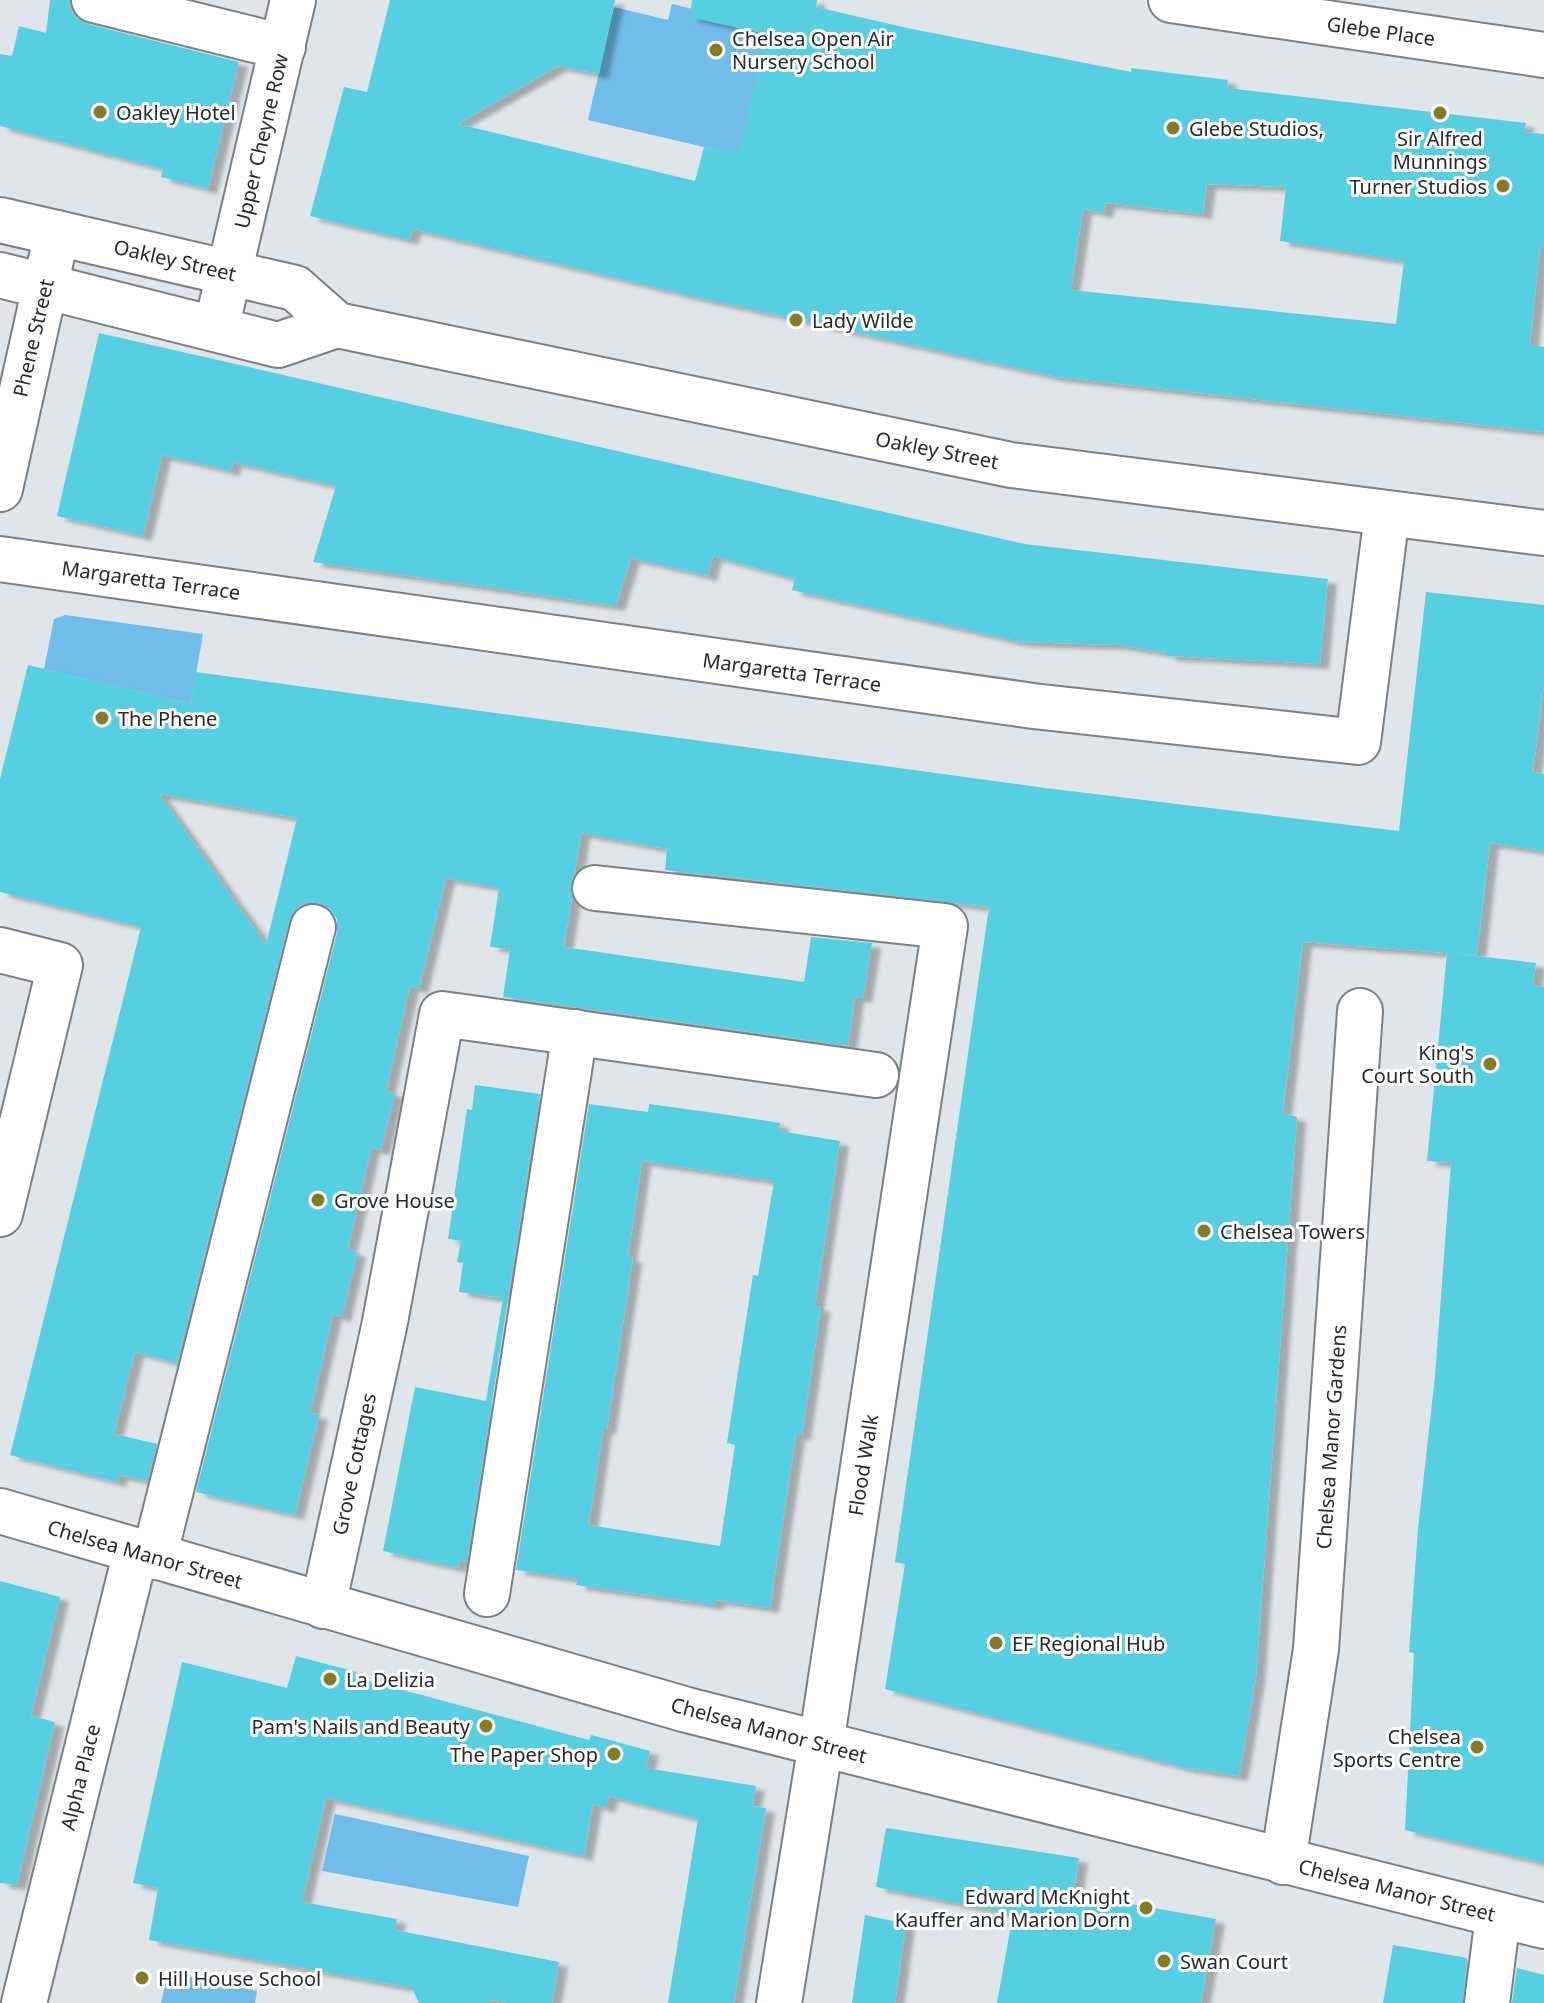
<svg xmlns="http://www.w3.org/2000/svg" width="1544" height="2003" viewBox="0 0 1544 2003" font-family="'Noto Sans',sans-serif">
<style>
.green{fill:#6fbde8}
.building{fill:#57d0e0;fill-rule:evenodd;filter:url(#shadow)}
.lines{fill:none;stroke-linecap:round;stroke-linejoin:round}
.minor-casing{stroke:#7a8083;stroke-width:48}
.major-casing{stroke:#7a8083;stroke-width:48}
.minor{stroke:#fff;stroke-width:44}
.major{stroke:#fff;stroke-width:44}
.poi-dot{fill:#857b21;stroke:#fff;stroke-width:3}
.labels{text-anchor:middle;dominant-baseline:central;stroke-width:6;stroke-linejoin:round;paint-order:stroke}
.street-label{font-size:20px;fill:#27292b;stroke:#fff}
.poi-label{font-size:20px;fill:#27292b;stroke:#fff;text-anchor:start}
</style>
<defs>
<filter id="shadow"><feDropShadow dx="9" dy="5" stdDeviation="2" flood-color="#0004"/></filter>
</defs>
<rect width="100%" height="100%" fill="#dfe5e9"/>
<g class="green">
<polygon points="672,4 709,13 736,15 734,27 766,34 801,165 704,147 588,120 614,7 668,20"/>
<polygon points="65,615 203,634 191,704 44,669 54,619"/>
<polygon points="335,1814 529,1856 518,1907 322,1871"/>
<polygon points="168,1972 257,1991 255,2003 161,2003"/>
</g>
<g class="building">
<polygon points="50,0 70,0 70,8 76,17 88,24 239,62 208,189 161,177 163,169 0,126 0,54 12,56 19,26 46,33"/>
<path d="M390,0H615L599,74L558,66L458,124L695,181L704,147L739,153L766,34L690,17L692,0H817L816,7L907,28L1131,72V68L1228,80L1227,88L1526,123L1524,132L1544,134V248H1540L1530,345L1544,347V432L1057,377L695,297L413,229L409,240L310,216L344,87L367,92ZM1207,184L1286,187L1280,241L1404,261L1396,324L1071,290L1083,209L1104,213L1106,203L1203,214Z"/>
<polygon points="99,333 1025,544 1328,579 1320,664 1167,656 1167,653 1119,645 1020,642 792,590 795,579 713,556 708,576 631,558 616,606 313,562 336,486 233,462 231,471 162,455 143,536 57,516"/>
<path d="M1426,592L1544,605V683L1533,772L1544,774V851L1490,843L1477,955L1451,953L1536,963L1533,986L1544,987V1863L1405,1830L1414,1653L1409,1652L1418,1529L1435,1376L1451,1163L1427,1161L1447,953L1303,942L1283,1113L1297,1117L1256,1678L1239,1776L1185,1768L885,1689L905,1564L895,1562L989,907L665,870L667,849L581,833L575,873L570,885L572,897L564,947L804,982L811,937L872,943L863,998L855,997L848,1046L503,997L510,949L490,947L499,888L446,878L419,989L410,986L386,1091L395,1093L381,1150L371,1148L348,1249L357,1252L342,1317L333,1314L310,1413L319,1415L295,1515L196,1492L337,933V919L330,909L318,903H305L295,910L289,921L177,1363L135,1352L114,1434L157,1444L147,1481L119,1475L117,1482L10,1455L141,927L0,892V779L28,665L191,704L196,672L1045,788L1399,831ZM159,794L297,818L266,945Z"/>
<polygon points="475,1085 540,1094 467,1562 459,1560 458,1568 383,1551 415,1387 486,1401 503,1298 459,1292 463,1263 457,1262 461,1241 448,1239 467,1109 472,1110"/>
<path d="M589,1104L648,1112L649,1104L715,1113L780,1123L779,1131L840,1141L815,1306L821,1307L802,1435H796L770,1608L716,1600L715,1605L576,1585L578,1579L516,1570ZM642,1161L774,1181L758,1276L753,1275L727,1443L735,1445L720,1546L589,1525L603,1429H607L633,1258L628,1257Z"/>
<polygon points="0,1581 60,1597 31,1716 55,1722 17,1885 0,1883"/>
<polygon points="296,1656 356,1672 354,1677 589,1740 591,1735 650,1751 646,1768 756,1786 752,1806 766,1808 734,2003 668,2003 698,1819 609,1796 606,1808 593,1804 584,1856 326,1798 302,1902 397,1919 395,1930 559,1962 552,2003 506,2003 492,2000 488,2003 419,2003 412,1988 149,1940 158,1888 133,1883 182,1662 287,1688"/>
<polygon points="886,1828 1079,1858 1074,1894 1216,1919 1201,2003 997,2003 1013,1914 876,1887"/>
<polygon points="865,1915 906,1924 895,2003 852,2003"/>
<polygon points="1393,1945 1467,1958 1463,2003 1383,2003"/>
<polygon points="1517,1968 1544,1975 1544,2003 1512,2003"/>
</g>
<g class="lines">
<defs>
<g id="minor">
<polyline points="94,0 283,47"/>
<polyline points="1171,0 1544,55"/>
<polyline points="216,329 293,0"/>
<polyline points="0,489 57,233"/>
<polyline points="0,559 1033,706 1358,742 1387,514"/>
<polyline points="595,888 945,926 825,1718 779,2003"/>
<polyline points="0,950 60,965 0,1214"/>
<polyline points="0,1511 687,1710 1544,1926"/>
<polyline points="154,1557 313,927"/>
<polyline points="487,1594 575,1032"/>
<polyline points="323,1606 385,1322 442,1014 876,1075"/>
<polyline points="1283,1862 1316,1649 1360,1011"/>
<polyline points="24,2003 136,1551"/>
<polyline points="1487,2003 1498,1916"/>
</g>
<g id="major">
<polyline points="0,220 295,288 337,325 1011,465 1544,533"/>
<polyline points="0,275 278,345 337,325"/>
</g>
</defs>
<use href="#minor" class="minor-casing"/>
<use href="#major" class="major-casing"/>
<use href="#minor" class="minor"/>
<use href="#major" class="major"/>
</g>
<g class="poi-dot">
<circle cx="716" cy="50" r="8"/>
<circle cx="100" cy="112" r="8"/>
<circle cx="1440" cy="113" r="8"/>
<circle cx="1173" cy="128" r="8"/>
<circle cx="1503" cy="186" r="8"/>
<circle cx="796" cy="320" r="8"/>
<circle cx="102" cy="718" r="8"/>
<circle cx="1490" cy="1064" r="8"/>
<circle cx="318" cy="1200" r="8"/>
<circle cx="1204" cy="1231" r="8"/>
<circle cx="996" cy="1643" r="8"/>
<circle cx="330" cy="1679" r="8"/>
<circle cx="486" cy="1726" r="8"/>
<circle cx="1477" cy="1747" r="8"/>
<circle cx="614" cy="1754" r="8"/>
<circle cx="1146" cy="1908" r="8"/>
<circle cx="1164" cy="1961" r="8"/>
<circle cx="142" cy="1978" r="8"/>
</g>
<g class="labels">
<g class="street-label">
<text transform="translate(1381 31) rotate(8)">Glebe Place</text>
<text transform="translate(261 141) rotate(-77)">Upper Cheyne Row</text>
<text transform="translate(175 260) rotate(13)">Oakley Street</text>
<text transform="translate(33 338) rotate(-77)">Phene Street</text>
<text transform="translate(937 450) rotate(11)">Oakley Street</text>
<text transform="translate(151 580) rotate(8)">Margaretta Terrace</text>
<text transform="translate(792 672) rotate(8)">Margaretta Terrace</text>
<text transform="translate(1331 1437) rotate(-86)">Chelsea Manor Gardens</text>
<text transform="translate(354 1464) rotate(-78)">Grove Cottages</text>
<text transform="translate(863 1465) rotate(-81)">Flood Walk</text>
<text transform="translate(145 1554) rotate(16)">Chelsea Manor Street</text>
<text transform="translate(769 1730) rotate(15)">Chelsea Manor Street</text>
<text transform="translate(80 1777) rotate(-76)">Alpha Place</text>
<text transform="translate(1397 1890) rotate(14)">Chelsea Manor Street</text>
</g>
<g class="poi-label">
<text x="732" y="38">Chelsea Open Air<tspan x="732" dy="23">Nursery School</tspan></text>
<text x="116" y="112">Oakley Hotel</text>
<text x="1189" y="128">Glebe Studios,</text>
<text x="1440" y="138" text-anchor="middle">Sir Alfred<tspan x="1440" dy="23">Munnings</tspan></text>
<text x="1487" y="186" text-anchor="end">Turner Studios</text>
<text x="812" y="320">Lady Wilde</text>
<text x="118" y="718">The Phene</text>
<text x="1474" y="1052" text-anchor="end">King's<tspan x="1474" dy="23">Court South</tspan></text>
<text x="334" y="1200">Grove House</text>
<text x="1220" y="1231">Chelsea Towers</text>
<text x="1012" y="1643">EF Regional Hub</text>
<text x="346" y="1679">La Delizia</text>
<text x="470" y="1726" text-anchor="end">Pam's Nails and Beauty</text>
<text x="1461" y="1736" text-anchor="end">Chelsea<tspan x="1461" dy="23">Sports Centre</tspan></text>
<text x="598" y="1754" text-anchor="end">The Paper Shop</text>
<text x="1130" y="1896" text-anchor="end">Edward McKnight<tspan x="1130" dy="23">Kauffer and Marion Dorn</tspan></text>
<text x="1180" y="1961">Swan Court</text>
<text x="158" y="1978">Hill House School</text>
</g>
</g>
</svg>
